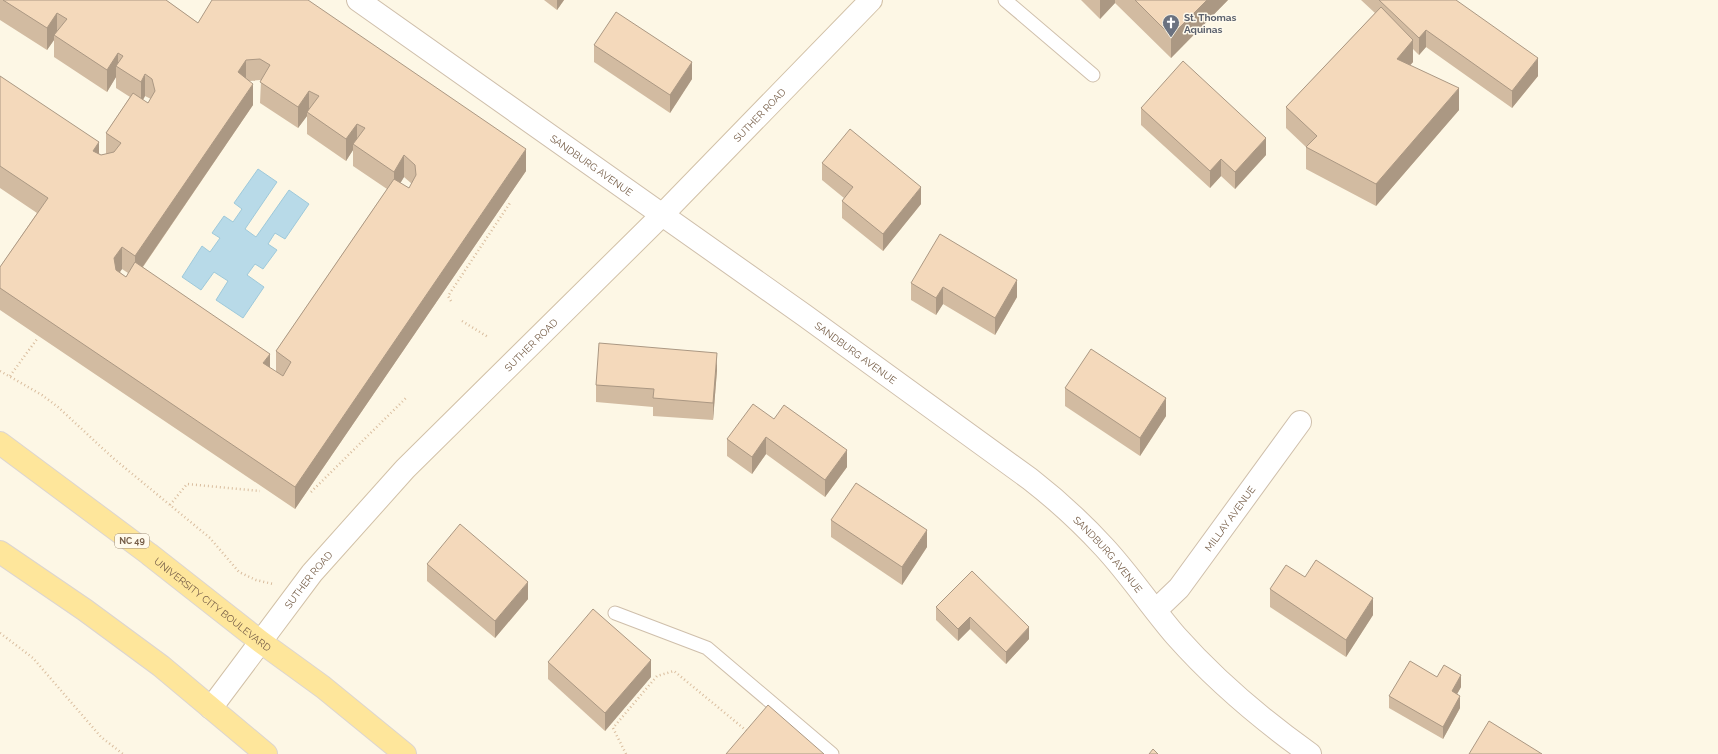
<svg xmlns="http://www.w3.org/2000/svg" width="1718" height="754" viewBox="0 0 1718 754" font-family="Raleway,sans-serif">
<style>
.water{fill:#b8dae8;stroke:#9ec9da}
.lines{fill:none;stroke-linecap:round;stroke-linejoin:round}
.lane-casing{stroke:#cfbfab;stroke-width:15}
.street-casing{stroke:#cfbfab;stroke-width:24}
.secondary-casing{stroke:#d2c1a7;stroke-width:24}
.primary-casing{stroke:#dcd5d0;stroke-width:24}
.path{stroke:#d9bd9e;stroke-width:2.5;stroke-dasharray:1 3;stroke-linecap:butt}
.lane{stroke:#fff;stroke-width:13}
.street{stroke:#fff;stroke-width:22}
.secondary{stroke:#fff;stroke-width:22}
.primary{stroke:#fee69b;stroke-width:22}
.wall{fill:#d2bba1;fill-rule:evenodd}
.shaded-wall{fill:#ab9883}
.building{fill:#f4d9bb;stroke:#ab9883;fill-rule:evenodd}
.labels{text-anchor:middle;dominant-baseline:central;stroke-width:3;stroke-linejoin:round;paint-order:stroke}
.shield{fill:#fffaec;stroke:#a08e7a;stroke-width:1}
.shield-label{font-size:9px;font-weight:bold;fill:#775f49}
.worship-label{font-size:10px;font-weight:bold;fill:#5b616d;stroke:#fffaec;text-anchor:start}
.street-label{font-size:10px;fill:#775f49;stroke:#fffaec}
</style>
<rect width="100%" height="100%" fill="#fdf7e5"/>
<polygon class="water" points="258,169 277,182 245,229 256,237 289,190 309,204 285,239 275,233 268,244 277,250 263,269 255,264 247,275 264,287 243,318 216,300 228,281 214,272 201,290 182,277 202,246 210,252 220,238 212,233 224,216 233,222 242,209 234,203"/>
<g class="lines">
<defs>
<g id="lane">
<polyline points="1005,0 1093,75"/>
<polyline points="615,613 707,648 832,754"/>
</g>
<g id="street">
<path id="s1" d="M358,0L804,315L1030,479C1057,500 1081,522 1104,547C1130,575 1151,607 1176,636C1216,681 1261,719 1310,754"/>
<path id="s2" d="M1156,610L1179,588L1300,422"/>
</g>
<g id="secondary">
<path id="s3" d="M211,708L312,573L405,469L661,216L871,0"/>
</g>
<g id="primary">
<path id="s4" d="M0,443L149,554L261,642L323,687L405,754"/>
<polyline points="0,552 85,610 161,666 266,754"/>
</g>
</defs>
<use href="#lane" class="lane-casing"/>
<use href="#street" class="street-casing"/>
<use href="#secondary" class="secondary-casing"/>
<use href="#primary" class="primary-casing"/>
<g class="path">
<polyline points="451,301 448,296 510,203"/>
<polyline points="462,321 488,337"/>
<polyline points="0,371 42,395 58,407 113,458 210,538 239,572 256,580 273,584"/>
<polyline points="10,376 37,339"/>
<polyline points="311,492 406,398"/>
<polyline points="170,505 187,484 260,491"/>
<polyline points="0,633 33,658 101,737 123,754"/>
<polyline points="626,754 613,728 657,676 674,671 748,732"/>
</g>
<use href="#lane" class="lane"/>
<use href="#street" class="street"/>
<use href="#secondary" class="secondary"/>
<use href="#primary" class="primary"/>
</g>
<g class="wall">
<path d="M0,0H166L198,23L526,171L295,509L0,310V267L37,213L0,188V76L101,155L106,154V133L130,97L116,88V77L107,92L54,57V40L47,50L0,20ZM260,80L261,81L260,103L298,128L307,116V134L346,161L353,150V166L387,189L276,351V372L270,368L143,267L253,105L250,81ZM145,96L151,99L148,103L143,100ZM404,177L412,184L409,188L400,183ZM122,269L128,273L126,277L120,272Z"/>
<polygon points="544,0 564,0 557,10"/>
<polygon points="1081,0 1228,0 1171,58 1115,3 1100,19"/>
<polygon points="1361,0 1456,0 1538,76 1512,108 1426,47 1419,55 1413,49 1413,62 1410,65 1459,110 1376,206 1306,169 1306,147 1286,128 1286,107 1375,13"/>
<polygon points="594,45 692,79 670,113 594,62"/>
<polygon points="1141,108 1266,155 1235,189 1221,176 1210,188 1141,125"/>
<polygon points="822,163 921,204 883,251 842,218 842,201 844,198 822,180"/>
<polygon points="911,283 1017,297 995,335 943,304 936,315 911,300"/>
<polygon points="717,370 713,420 653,416 653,407 596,402 596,385"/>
<polygon points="1065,388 1166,416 1140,456 1065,406"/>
<polygon points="774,419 847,467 825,497 766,454 752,474 727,456 727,439"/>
<polygon points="831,520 927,547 902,585 831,537"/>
<polygon points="427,564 528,599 495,638 427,581"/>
<polygon points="972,571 1029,639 1006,664 970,629 958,641 936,620 936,607"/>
<polygon points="1305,577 1373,615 1346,657 1270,607 1270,589"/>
<polygon points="548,662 651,677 605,731 548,679"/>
<polygon points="1437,677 1461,687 1457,694 1460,708 1443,739 1389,708 1389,696"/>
</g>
<g class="shaded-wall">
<polygon points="557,0 564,0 557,10"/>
<polygon points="1100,0 1115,0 1115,3 1100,19"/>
<polygon points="1207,0 1228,0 1171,58 1171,36"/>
<polygon points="57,13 57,35 54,35 54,40 47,50 47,28"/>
<polygon points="1426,30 1426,47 1419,55 1419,38"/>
<polygon points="1413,40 1413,62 1397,80 1397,59"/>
<polygon points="118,53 118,67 116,66 116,77 107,92 107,70"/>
<polygon points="1538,58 1538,76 1512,108 1512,91"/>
<polygon points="246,60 246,82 238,72"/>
<polygon points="692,62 692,79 670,113 670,95"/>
<polygon points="145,74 145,96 141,103 141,82"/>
<polygon points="253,84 253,105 135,278 135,256"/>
<polygon points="1459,88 1459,110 1376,206 1376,184"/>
<polygon points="309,91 309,113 307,112 307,116 298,128 298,107"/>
<polygon points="357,124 357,145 353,144 353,150 346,161 346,139"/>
<polygon points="1266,138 1266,155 1235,189 1235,172"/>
<polygon points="99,142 99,163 93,151"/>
<polygon points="526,149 526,171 295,509 295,487"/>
<polygon points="404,155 404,177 394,194 394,172"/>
<polygon points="1221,159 1221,176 1210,188 1210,171"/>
<polygon points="921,187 921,204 883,251 883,234"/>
<polygon points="122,247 122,269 114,280 114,258"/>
<polygon points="1017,280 1017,297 995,335 995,318"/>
<polygon points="943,287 943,304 936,315 936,298"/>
<polygon points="717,353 717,370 713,420 713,403"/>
<polygon points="270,354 270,376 263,363"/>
<polygon points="1166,398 1166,416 1140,456 1140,438"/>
<polygon points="766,437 766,454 752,474 752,457"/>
<polygon points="847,450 847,467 825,497 825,480"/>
<polygon points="927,530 927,547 902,585 902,567"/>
<polygon points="528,582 528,599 495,638 495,621"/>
<polygon points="1373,598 1373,615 1346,657 1346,640"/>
<polygon points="970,617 970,629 958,641 958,629"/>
<polygon points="1029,627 1029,639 1006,664 1006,652"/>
<polygon points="651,660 651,677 605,731 605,713"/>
<polygon points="1461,675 1461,687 1452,703 1452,691"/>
<polygon points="1460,696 1460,708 1443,739 1443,727"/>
</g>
<g class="building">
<path d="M3,0H166L198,23L212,0H308L526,149L295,487L0,288V267L48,198L0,166V76L99,142L93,151L101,155L114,152L121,143L106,133L133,93L148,103L155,91L152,79L145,74L141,82L116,66L123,56L118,53L107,70L54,35L67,19L57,13L47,28ZM260,59L270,65L260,82L298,107L309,91L319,96L307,112L346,139L357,124L365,128L353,144L394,172L404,155L415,165L416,175L409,188L394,179L276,351L291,362L283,376L263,363L270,354L135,262L126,277L116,270L114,258L122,247L135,256L253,84L238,72L246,60Z"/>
<polygon points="1135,0 1207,0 1171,36"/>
<polygon points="1379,0 1456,0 1538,58 1512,91 1426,30 1419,38"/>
<polygon points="1381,7 1413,40 1397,59 1459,88 1376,184 1306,147 1317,136 1286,107"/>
<polygon points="616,12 692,62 670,95 594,45"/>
<polygon points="1183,61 1266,138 1235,172 1221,159 1210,171 1141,108"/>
<polygon points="850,129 921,187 883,234 842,201 853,187 822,163"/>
<polygon points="940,234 1017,280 995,318 943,287 936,298 911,283"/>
<polygon points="599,343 717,353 713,403 653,398 654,389 596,385"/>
<polygon points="1091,349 1166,398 1140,438 1065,388"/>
<polygon points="753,404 774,419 784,405 847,450 825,480 766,437 752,457 727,439"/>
<polygon points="856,483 927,530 902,567 831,520"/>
<polygon points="460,524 528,582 495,621 427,564"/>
<polygon points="1316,560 1373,598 1346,640 1270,589 1286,565 1305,577"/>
<polygon points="972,571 1029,627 1006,652 970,617 958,629 936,607"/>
<polygon points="593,609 651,660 605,713 548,662"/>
<polygon points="1410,661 1437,677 1444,665 1461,675 1452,691 1460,696 1443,727 1389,696"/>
<polygon points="768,705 824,754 726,754"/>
<polygon points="1489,721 1542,754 1469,754"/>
<polygon points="1153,749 1158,754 1149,754"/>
</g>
<defs>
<symbol id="church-pin" viewBox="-11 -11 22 30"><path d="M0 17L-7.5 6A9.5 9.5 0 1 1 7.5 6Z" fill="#6b7280" stroke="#fffaec"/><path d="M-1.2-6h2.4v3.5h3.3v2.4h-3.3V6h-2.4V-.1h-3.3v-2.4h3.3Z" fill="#fff"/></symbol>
</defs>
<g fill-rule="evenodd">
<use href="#church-pin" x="1161" y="13" width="20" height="27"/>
</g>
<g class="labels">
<rect class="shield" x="115" y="534" width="34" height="14" rx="3"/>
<g class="shield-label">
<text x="132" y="541">NC 49</text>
</g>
<g class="worship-label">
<text x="1184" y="17">St. Thomas<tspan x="1184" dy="12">Aquinas</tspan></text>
</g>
<g class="street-label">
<text stroke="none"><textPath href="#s3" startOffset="809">SUTHER ROAD</textPath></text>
<text stroke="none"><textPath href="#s1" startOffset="286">SANDBURG AVENUE</textPath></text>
<text stroke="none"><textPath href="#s3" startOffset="485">SUTHER ROAD</textPath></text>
<text stroke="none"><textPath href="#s1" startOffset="610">SANDBURG AVENUE</textPath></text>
<text stroke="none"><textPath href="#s2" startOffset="118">MILLAY AVENUE</textPath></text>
<text stroke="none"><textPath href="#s1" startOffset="934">SANDBURG AVENUE</textPath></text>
<text stroke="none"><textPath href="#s3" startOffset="161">SUTHER ROAD</textPath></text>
<text stroke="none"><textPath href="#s4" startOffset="267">UNIVERSITY CITY BOULEVARD</textPath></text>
</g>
</g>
</svg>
